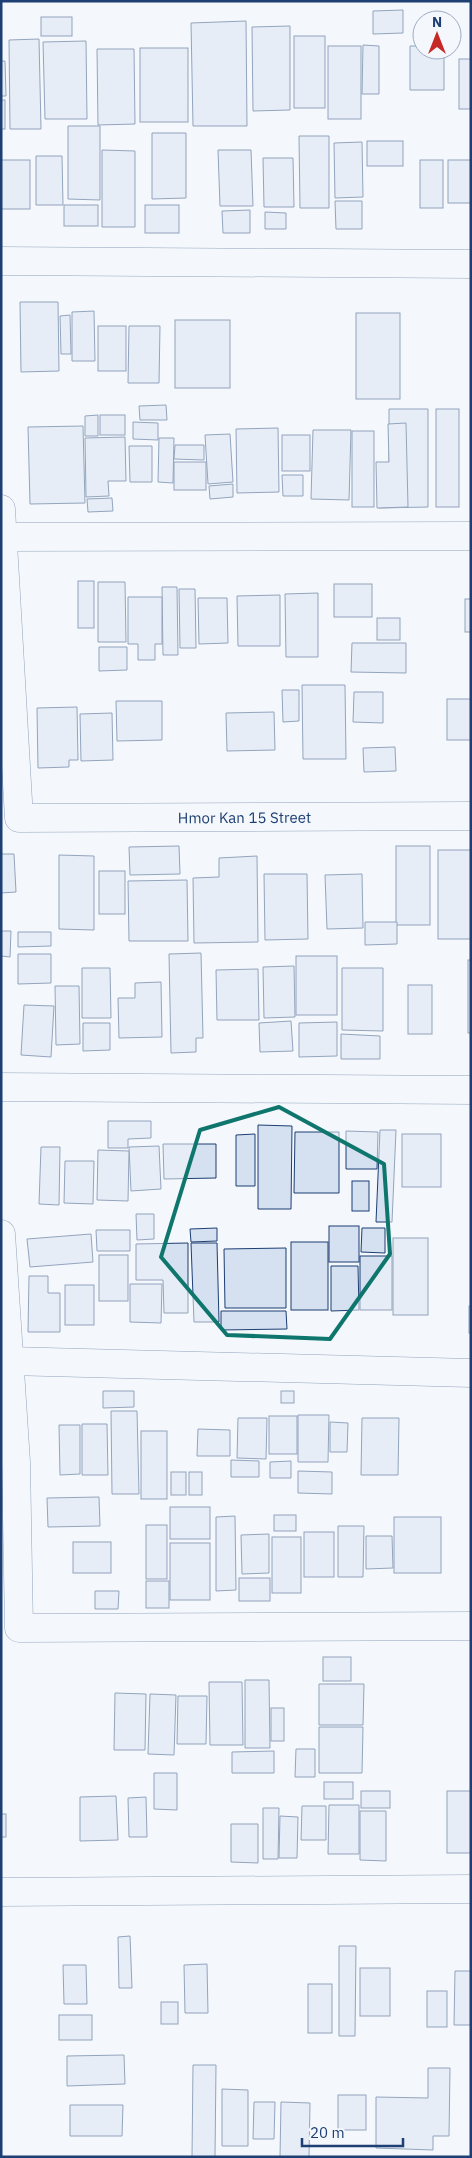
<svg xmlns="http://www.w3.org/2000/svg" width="472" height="2158" viewBox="0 0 472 2158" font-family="'IBM Plex Sans',sans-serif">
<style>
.building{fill:#d5e0f0;stroke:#1d3f73}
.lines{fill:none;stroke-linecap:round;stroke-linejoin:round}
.street-casing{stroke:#1d3f73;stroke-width:29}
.street{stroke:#f4f7fb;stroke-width:28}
.marked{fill:none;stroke:#0f766e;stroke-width:4;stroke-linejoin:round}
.labels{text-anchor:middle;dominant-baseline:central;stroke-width:4;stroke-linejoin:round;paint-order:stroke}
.street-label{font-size:15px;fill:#1d3f73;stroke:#f4f7fb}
</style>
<rect width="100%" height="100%" fill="#f4f7fb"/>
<g class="building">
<polygon points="403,10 403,33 373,34 373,11"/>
<rect x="41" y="17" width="31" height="19"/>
<polygon points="246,21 247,126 193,126 191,23"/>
<polygon points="290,26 290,110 253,111 252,27"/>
<rect x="294" y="36" width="31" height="72"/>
<polygon points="39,39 41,129 10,129 9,40"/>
<polygon points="86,41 87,119 45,119 43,42"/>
<polygon points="363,45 379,46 379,94 362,94"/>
<rect x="328" y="46" width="33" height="73"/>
<polygon points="410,46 422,46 422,50 444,50 444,90 410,90"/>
<rect x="140" y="48" width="48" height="74"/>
<polygon points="97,49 134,49 135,124 98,125"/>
<rect x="459" y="59" width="12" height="50"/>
<polygon points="1,61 5,61 6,96 1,96"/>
<rect x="1" y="100" width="4" height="29"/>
<polygon points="68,126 100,126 100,200 68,199"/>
<polygon points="152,133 186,133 186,198 152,199"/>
<polygon points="299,136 329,136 329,208 300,208"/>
<rect x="367" y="141" width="36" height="25"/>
<polygon points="362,142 363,197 335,198 334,143"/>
<polygon points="102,150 135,151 135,227 102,227"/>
<polygon points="218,150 251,150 253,206 220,206"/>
<polygon points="36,156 62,156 63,205 36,205"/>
<polygon points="263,158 293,158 294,207 264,207"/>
<rect x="1" y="160" width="29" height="49"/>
<rect x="420" y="160" width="23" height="48"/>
<rect x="448" y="160" width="23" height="43"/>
<polygon points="335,201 362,201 362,229 336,229"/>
<rect x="64" y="205" width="34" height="21"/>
<rect x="145" y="205" width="34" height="28"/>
<polygon points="250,210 250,233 223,233 222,211"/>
<polygon points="265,212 286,213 286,229 265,229"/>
<polygon points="20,302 58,302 59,371 21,372"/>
<polygon points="94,311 95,361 72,361 72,312"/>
<rect x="356" y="313" width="44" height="86"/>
<polygon points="70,315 71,354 61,354 60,316"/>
<rect x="175" y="320" width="55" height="68"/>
<rect x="98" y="326" width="28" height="45"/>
<polygon points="129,326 160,326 159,383 128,383"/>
<polygon points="166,405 167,420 140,420 139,406"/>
<polygon points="389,409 428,409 428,507 379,508 379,463 389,463"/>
<rect x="436" y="409" width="23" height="98"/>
<polygon points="98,415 98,436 85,436 85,416"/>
<rect x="100" y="415" width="25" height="20"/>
<polygon points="133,422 158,423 158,440 133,439"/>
<polygon points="406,423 408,507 377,508 376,462 389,462 388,424"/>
<polygon points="83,426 85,503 30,504 28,427"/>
<polygon points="278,428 279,492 237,493 236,429"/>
<polygon points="313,430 351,430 349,500 311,499"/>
<rect x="352" y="431" width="22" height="76"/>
<polygon points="230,434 233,482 208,484 205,435"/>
<rect x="282" y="435" width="28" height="36"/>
<polygon points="125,437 126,481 108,481 109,496 86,497 85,438"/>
<polygon points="159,438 174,438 173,483 158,482"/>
<polygon points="175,445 204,445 204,460 174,459"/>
<polygon points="129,446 152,446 152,482 130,482"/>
<rect x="174" y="462" width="32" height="28"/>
<polygon points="282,475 303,475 303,496 283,496"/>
<polygon points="233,484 233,497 210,499 209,486"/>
<polygon points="112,498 113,511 88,512 87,499"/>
<rect x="78" y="581" width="16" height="47"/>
<polygon points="98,582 125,582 126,642 98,642"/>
<rect x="334" y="584" width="38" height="33"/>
<polygon points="162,587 177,587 178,655 163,655"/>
<polygon points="179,589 195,589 196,648 180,648"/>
<polygon points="318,593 318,657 286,657 285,594"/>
<polygon points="280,595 280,646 238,646 237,596"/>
<polygon points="128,597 162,597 162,644 155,644 155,660 138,660 138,644 128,644"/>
<polygon points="198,598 227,598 228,643 199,644"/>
<rect x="465" y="599" width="6" height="33"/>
<rect x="377" y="618" width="23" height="22"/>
<polygon points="352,643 406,643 406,673 351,672"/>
<polygon points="99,647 127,647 127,670 99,671"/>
<polygon points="302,685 345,685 346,759 303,759"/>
<polygon points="282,690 299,690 299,721 283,722"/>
<polygon points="354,692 383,692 383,723 353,722"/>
<rect x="447" y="699" width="24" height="41"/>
<polygon points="116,701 162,701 162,740 117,741"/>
<polygon points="77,707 78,760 69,760 69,767 38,768 37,708"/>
<polygon points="274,712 275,750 227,751 226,713"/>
<polygon points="112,713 113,760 81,761 80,714"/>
<polygon points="395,747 396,771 364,772 363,748"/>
<polygon points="179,846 180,874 130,875 129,847"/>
<rect x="396" y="846" width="34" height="79"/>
<rect x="438" y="850" width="33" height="89"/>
<polygon points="1,854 14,854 16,892 1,893"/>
<polygon points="59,855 94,856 94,930 59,929"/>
<polygon points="257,856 258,942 194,943 193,878 219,877 219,858"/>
<rect x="99" y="871" width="26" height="43"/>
<polygon points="264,874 307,874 308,939 265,940"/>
<polygon points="362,874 363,928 327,929 325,875"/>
<polygon points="187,880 188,941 129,941 128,881"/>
<polygon points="365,922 397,922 397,944 365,945"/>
<polygon points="1,931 11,931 10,957 1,956"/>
<polygon points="18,932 51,932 51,946 18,947"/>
<polygon points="201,953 203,1038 196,1038 196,1052 171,1053 169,954"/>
<polygon points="18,954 51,954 51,983 18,984"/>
<rect x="296" y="956" width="41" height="59"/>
<rect x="468" y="960" width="3" height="73"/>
<polygon points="294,966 295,1017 264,1018 263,967"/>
<polygon points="82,968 110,968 111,1018 82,1018"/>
<polygon points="342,968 383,968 383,1031 342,1030"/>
<polygon points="258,969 259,1020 217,1020 216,970"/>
<polygon points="161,982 162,1037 119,1038 118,998 135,998 135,983"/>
<rect x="408" y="985" width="24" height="49"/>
<polygon points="55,986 79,986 80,1044 56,1045"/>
<polygon points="24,1005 54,1006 51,1057 21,1055"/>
<polygon points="291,1021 293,1051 260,1052 259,1023"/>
<polygon points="337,1022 337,1056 299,1057 299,1023"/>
<polygon points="83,1023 110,1023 110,1050 83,1051"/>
<polygon points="341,1034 380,1036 380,1059 341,1059"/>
<polygon points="108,1121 151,1121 151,1138 128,1139 128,1148 108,1148"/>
<polygon points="258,1125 292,1126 291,1209 258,1209"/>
<polygon points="380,1130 396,1130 392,1222 376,1222"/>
<polygon points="346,1131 378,1132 377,1169 346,1169"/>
<polygon points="295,1132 339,1132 339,1193 294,1193"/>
<polygon points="255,1134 255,1186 236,1186 236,1135"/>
<rect x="402" y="1134" width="39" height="53"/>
<polygon points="163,1144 216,1144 216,1178 164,1179"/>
<polygon points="159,1146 161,1189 131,1191 129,1147"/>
<polygon points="41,1147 60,1147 59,1205 39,1204"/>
<polygon points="98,1150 129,1151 128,1201 97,1200"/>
<polygon points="65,1161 94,1161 93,1204 64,1203"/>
<rect x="352" y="1181" width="17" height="30"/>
<polygon points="136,1214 154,1214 154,1239 137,1240"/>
<rect x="329" y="1226" width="30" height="36"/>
<polygon points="217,1228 217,1241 191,1242 190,1229"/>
<polygon points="362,1228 385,1228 385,1253 361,1252"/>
<polygon points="96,1230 130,1230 130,1251 97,1251"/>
<polygon points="91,1234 93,1262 30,1267 27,1239"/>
<rect x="393" y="1238" width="35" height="77"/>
<rect x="291" y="1242" width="37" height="68"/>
<polygon points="188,1243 188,1313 164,1313 163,1280 136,1280 136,1244"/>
<polygon points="191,1243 217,1243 219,1322 194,1322"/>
<polygon points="286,1248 286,1308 225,1308 224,1249"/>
<rect x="99" y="1255" width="29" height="46"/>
<rect x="360" y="1256" width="32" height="54"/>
<polygon points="331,1266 358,1266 359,1310 331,1311"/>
<polygon points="29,1276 48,1276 48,1293 60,1293 60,1332 28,1332"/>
<polygon points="130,1284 162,1284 161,1323 130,1322"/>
<rect x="65" y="1285" width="29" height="40"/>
<rect x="469" y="1306" width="2" height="27"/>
<polygon points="221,1311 286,1311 287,1329 221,1330"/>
<polygon points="103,1391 134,1391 134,1407 103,1408"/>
<rect x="281" y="1391" width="13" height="12"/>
<polygon points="111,1411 137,1411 139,1494 112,1494"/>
<polygon points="298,1415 329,1415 328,1462 298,1462"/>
<rect x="269" y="1416" width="28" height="38"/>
<polygon points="238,1418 267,1418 266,1459 237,1458"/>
<polygon points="362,1418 399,1418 398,1475 361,1475"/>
<polygon points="330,1422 348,1423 347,1452 330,1452"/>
<polygon points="82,1424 107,1424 108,1475 82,1475"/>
<polygon points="59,1425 80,1425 80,1474 60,1475"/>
<polygon points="198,1429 230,1430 230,1456 197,1456"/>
<rect x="141" y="1431" width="26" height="68"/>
<polygon points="231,1460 259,1461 259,1477 231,1477"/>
<polygon points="291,1461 291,1478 270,1478 270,1462"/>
<polygon points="298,1471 332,1472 332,1494 298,1493"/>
<rect x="171" y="1472" width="15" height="23"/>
<rect x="189" y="1472" width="13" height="23"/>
<polygon points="99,1497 100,1526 48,1527 47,1498"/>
<rect x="170" y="1507" width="40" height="32"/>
<rect x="274" y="1515" width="22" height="16"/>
<polygon points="235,1516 236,1590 216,1591 216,1517"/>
<rect x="394" y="1517" width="47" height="56"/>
<rect x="146" y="1525" width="21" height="54"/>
<polygon points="338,1526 364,1526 363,1577 338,1577"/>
<rect x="304" y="1532" width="30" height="45"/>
<polygon points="269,1534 269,1573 242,1574 241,1535"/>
<polygon points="366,1536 392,1536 393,1568 366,1569"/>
<rect x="272" y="1537" width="29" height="56"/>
<rect x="73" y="1542" width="38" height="31"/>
<rect x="170" y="1543" width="40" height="57"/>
<rect x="239" y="1578" width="31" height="23"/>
<rect x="146" y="1581" width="23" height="27"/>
<polygon points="95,1591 119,1591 118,1609 95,1609"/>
<rect x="323" y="1657" width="28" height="24"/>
<polygon points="245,1680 269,1680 270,1748 245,1748"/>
<polygon points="209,1682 242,1682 243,1745 210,1745"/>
<polygon points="319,1684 364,1684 363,1725 319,1725"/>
<polygon points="115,1693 146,1694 145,1750 114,1750"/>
<polygon points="150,1694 176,1695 174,1755 148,1754"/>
<polygon points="178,1696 207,1696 206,1744 177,1744"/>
<rect x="271" y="1708" width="13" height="33"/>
<polygon points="319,1727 363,1727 362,1773 319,1773"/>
<polygon points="296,1749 315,1749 315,1777 295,1777"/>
<polygon points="274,1751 274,1773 232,1773 232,1752"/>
<polygon points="154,1773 177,1773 177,1810 154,1809"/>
<rect x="324" y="1782" width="29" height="17"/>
<rect x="361" y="1791" width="29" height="17"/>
<rect x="447" y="1791" width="24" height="62"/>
<polygon points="116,1796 118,1840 80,1841 80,1797"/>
<polygon points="146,1797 147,1837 129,1837 128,1798"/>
<polygon points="329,1805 359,1805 359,1854 328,1854"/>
<polygon points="302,1806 326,1806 326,1840 301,1840"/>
<polygon points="263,1808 279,1808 278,1859 263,1859"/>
<polygon points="360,1811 386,1811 386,1861 360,1860"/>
<rect x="1" y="1814" width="5" height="23"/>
<polygon points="280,1816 298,1817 297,1858 279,1858"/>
<polygon points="231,1824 258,1824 258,1863 231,1862"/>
<polygon points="130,1936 132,1988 119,1988 118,1937"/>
<polygon points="339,1946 356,1946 355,2036 339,2036"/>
<polygon points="207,1964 208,2013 185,2013 184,1965"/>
<polygon points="63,1965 86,1965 87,2004 64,2004"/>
<rect x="360" y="1968" width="30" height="48"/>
<polygon points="455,1971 471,1971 471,2025 454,2025"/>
<rect x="308" y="1984" width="24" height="49"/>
<rect x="427" y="1991" width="20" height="36"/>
<rect x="161" y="2002" width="17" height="22"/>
<rect x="59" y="2015" width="33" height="25"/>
<polygon points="124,2055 125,2084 67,2086 67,2056"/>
<polygon points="193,2065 216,2065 215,2157 192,2157"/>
<polygon points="428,2068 450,2068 449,2136 433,2136 433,2150 376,2148 376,2097 428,2098"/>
<polygon points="222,2089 248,2090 248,2146 222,2146"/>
<rect x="338" y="2095" width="28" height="35"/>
<polygon points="254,2102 275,2102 274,2139 253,2139"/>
<polygon points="281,2102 310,2103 309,2157 280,2157"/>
<polygon points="70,2105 123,2105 122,2136 70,2136"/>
</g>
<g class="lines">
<defs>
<g id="street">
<polyline points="1,261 471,264"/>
<path id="s1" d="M1,509L19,818L471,816"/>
<polyline points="3,537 471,536"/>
<polyline points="1,1087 471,1090"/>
<polyline points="1,1234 16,1462 19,1628 471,1626"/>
<polyline points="9,1361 471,1373"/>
<polyline points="1,1892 471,1889"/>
</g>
</defs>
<use href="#street" class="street-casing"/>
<use href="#street" class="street"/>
</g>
<path d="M0 0H472V2158H0ZM279,1107L384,1164L390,1254L330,1339L227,1335L161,1257L200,1130Z" fill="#f4f7fb" fill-opacity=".55" fill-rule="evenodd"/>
<path class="marked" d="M279,1107L384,1164L390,1254L330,1339L227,1335L161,1257L200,1130Z"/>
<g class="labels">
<g class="street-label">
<text stroke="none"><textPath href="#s1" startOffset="535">Hmor Kan 15 Street</textPath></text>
</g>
</g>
<rect width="472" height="2158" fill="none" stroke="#1d3f73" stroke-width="5"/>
<g transform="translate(437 35)"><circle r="24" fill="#f4f7fb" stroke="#9eadc5"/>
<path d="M0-4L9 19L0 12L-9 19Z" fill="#c62828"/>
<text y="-8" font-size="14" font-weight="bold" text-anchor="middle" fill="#1d3f73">N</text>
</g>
<path d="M302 2138v8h101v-8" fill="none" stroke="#1d3f73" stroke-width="2.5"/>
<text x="310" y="2138" font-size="15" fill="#1d3f73" stroke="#f4f7fb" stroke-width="4" paint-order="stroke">20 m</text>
</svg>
